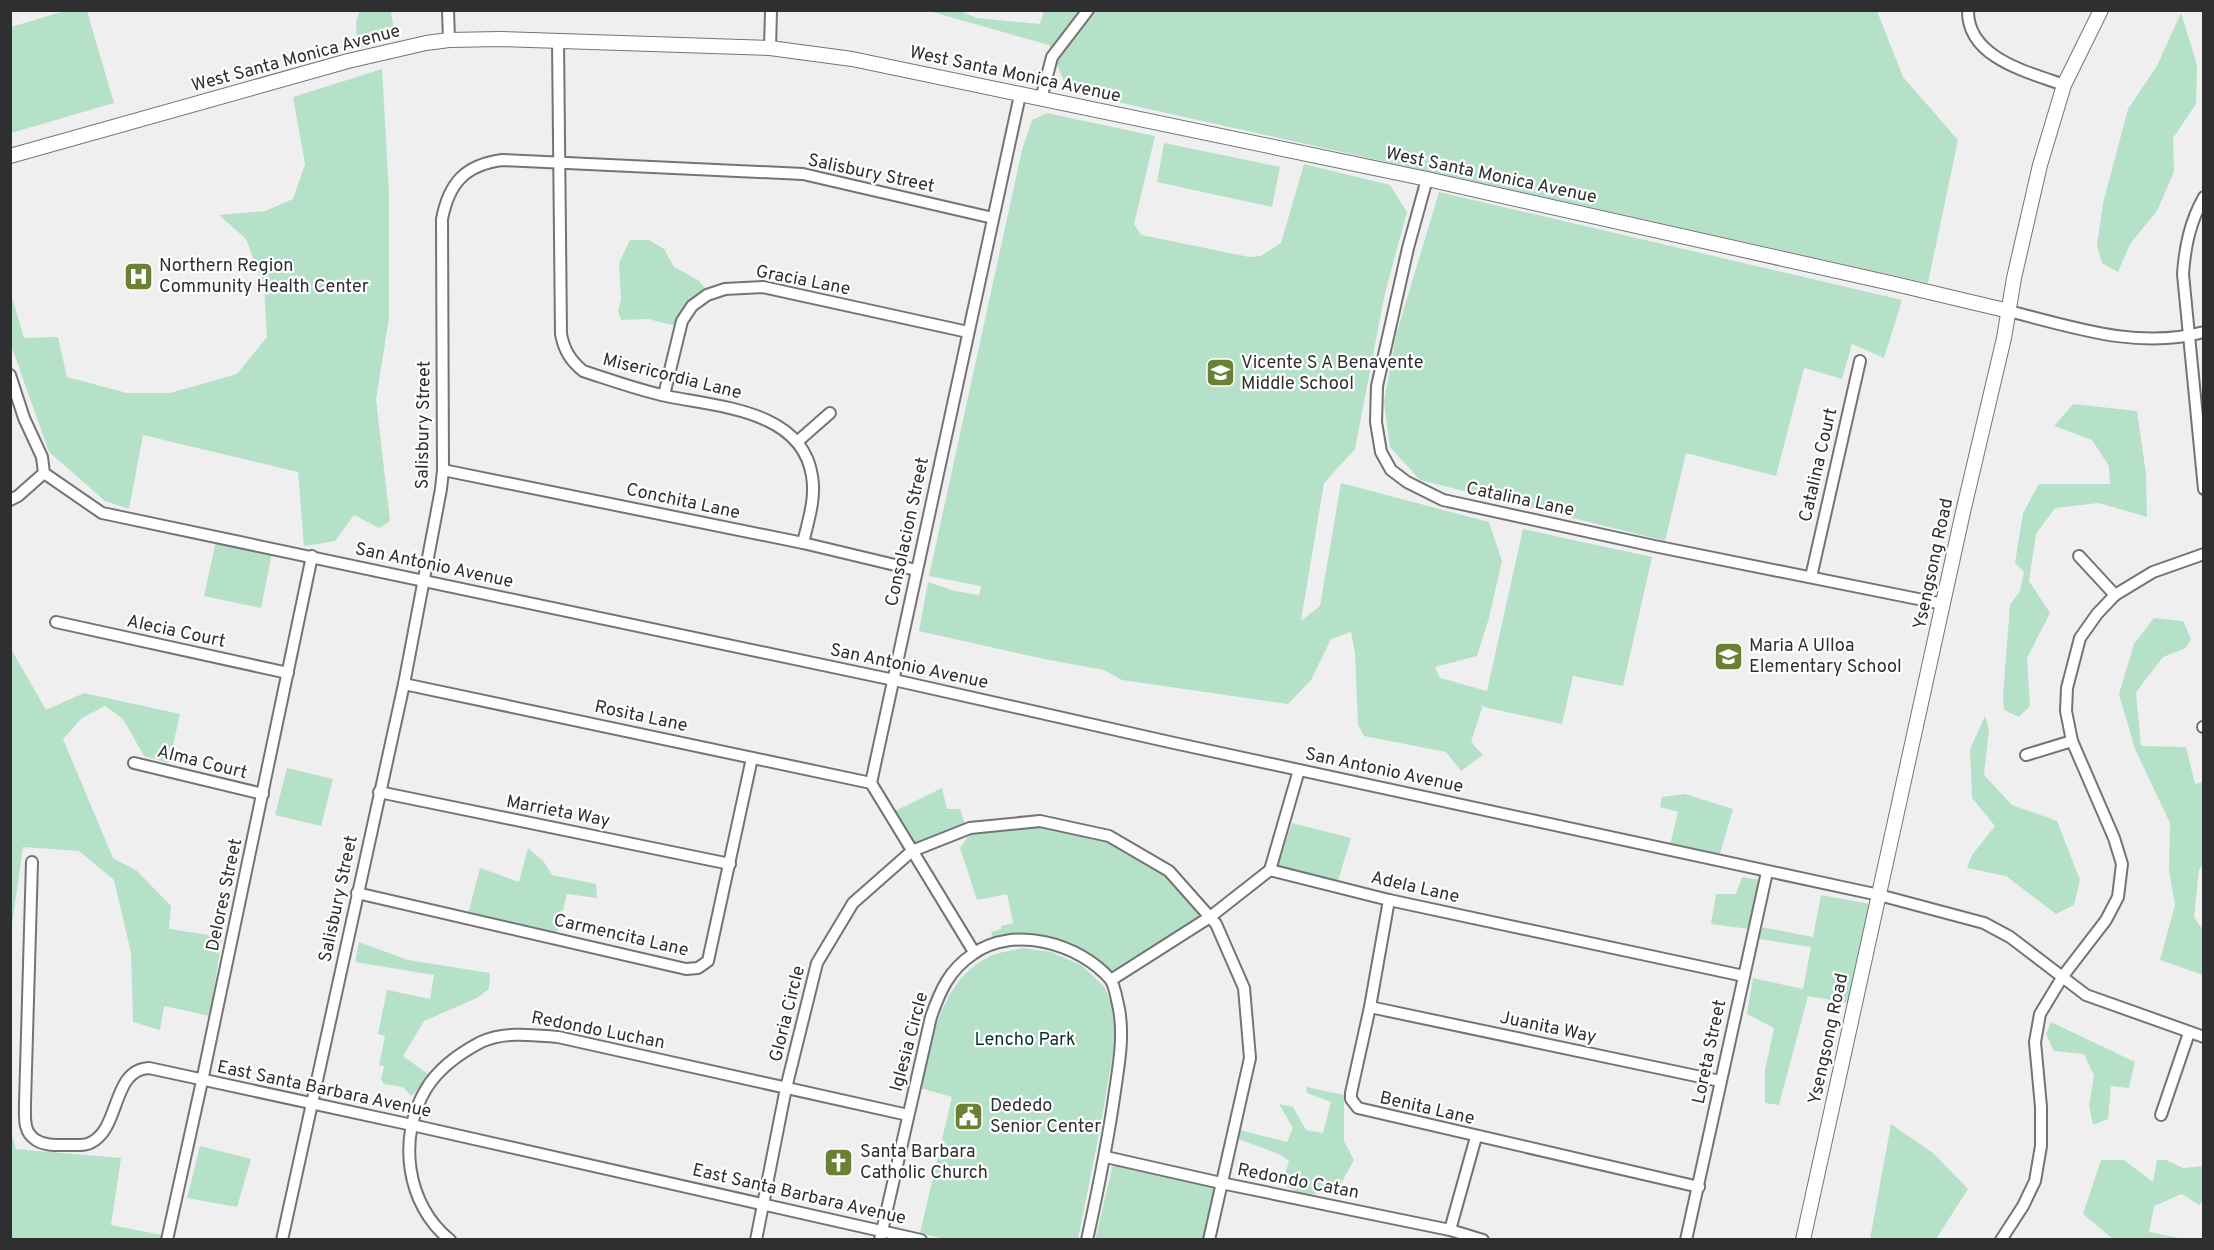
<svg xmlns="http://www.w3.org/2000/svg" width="2214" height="1250" viewBox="0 0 2214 1250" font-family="Overpass,sans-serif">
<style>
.green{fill:#b6e1c9}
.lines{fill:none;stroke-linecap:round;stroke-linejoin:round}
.minor-casing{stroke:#747475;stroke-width:14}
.secondary-casing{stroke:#747475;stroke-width:16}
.minor{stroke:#fff;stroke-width:10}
.secondary{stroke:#fff;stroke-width:14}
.labels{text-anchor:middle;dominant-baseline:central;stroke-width:4.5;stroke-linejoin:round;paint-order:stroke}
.street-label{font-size:18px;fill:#2f2f2f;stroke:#fff}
.poi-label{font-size:18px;fill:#2f2f2f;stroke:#fff;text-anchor:start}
.park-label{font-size:18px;fill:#03331f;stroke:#fff}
</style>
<rect width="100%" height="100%" fill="#efeff0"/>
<g class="green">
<polygon points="68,10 87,11 114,103 11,133 11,27"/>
<polygon points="1044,10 1877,11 1903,77 1958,140 1928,283 1068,91 1049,45 929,11 960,11 977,18 1040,24"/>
<polygon points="360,11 391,11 395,38 357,49 356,21"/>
<polygon points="2181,13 2197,65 2196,104 2173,138 2174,172 2157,211 2130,244 2118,272 2102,263 2097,246 2103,203 2128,109 2157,66"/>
<polygon points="382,69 389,194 389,318 376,399 390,521 379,528 354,515 335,541 304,546 298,472 143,435 129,509 105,501 49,452 11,345 11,294 24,338 58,337 67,377 127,393 170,393 237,374 267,337 264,287 246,239 219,215 265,211 293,199 305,164 293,97"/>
<polygon points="1047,113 1155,136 1134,224 1141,235 1249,257 1261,256 1281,243 1304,164 1390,185 1407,212 1385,293 1355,449 1324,483 1301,621 1320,606 1341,483 1489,522 1502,561 1489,618 1477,656 1435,667 1440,678 1487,691 1523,529 1652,557 1623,686 1573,676 1562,724 1484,707 1483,705 1471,742 1483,755 1461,771 1446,752 1364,736 1358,725 1355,653 1351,632 1331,639 1311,680 1288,704 1122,680 1104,670 1044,659 919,631 928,582 955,591 979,595 981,586 929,576 1022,150 1032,120"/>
<polygon points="1164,143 1280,167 1272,207 1157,182"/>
<polygon points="1439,192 1902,300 1884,358 1852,344 1842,379 1804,368 1776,476 1686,453 1665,541 1420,480 1390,447 1384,402 1396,335"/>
<polygon points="630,240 649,240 664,249 674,267 698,280 708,292 677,326 648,319 621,320 618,311 621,300 619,263"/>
<polygon points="2073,404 2137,411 2146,474 2147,517 2099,503 2055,508 2036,534 2029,581 2050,613 2027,658 2030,706 2019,717 2004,710 2003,695 2010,605 2020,591 2024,572 2015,563 2023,513 2039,484 2110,484 2109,466 2092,440 2054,426"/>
<polygon points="216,541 272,553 261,608 204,596"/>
<polygon points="2154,618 2183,621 2191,639 2186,648 2163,657 2136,692 2141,746 2186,747 2195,784 2203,782 2203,864 2199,870 2194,917 2203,930 2203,975 2160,960 2175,905 2169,871 2170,823 2135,749 2119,694 2134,644"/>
<polygon points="11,649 46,710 84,693 180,714 169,763 144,756 123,719 105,706 82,718 63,739 113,858 137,871 171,906 169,929 222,937 210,1016 164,1006 160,1030 133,1022 131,953 114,880 79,851 23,847 11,932"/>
<polygon points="1985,716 1989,729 1984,775 2012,805 2057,821 2080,880 2074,905 2056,914 2006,876 1967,868 1972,855 1995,826 1972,798 1970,749"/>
<polygon points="287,768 333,779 321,826 275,815"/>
<polygon points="942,788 947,809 960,809 965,824 915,845 895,811"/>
<polygon points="1685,794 1733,809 1719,857 1670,845 1678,812 1660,807 1662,797"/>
<polygon points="1041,823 1107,839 1168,873 1205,918 1111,977 1054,940 994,942 991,932 1001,929 1001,926 1013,923 1007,894 977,900 960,848 971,832"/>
<polygon points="1292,823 1351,838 1337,884 1277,868"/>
<polygon points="528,848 544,862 552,875 596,884 597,898 567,894 557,933 468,914 480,868 519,882"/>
<polygon points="1742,877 1761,880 1749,929 1711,924 1716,894 1736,894"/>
<polygon points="1821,895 1870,904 1848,1003 1808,996 1779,1105 1765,1103 1765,1070 1774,1028 1747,1014 1753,978 1803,989 1811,947 1759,939 1761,927 1813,937"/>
<polygon points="359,942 408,960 490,973 489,989 477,998 424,1021 403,1056 432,1077 411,1096 403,1087 384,1084 381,1079 384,1066 379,1065 385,1036 378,1034 387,990 430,999 434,975 355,962"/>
<path d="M1022,948L1051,952L1081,965L1104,986L1114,1010L1115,1041L1100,1129L1078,1239L949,1240L920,1233L952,1097L920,1088C933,1038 940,981 990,956C999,952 1012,951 1022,948Z"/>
<polygon points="2051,1022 2135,1062 2129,1088 2111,1086 2108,1119 2093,1125 2089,1106 2094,1075 2084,1054 2054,1051 2046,1034"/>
<polygon points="1306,1087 1344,1095 1344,1141 1354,1160 1338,1189 1305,1196 1282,1184 1289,1161 1279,1154 1238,1139 1236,1129 1287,1142 1293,1128 1279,1104 1293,1107 1306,1130 1323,1133 1331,1102 1307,1093"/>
<polygon points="1891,1124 1933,1153 1968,1189 1936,1239 1870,1239"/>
<polygon points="10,1129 16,1149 121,1158 111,1225 162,1235 161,1239 11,1239"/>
<polygon points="200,1146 251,1159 237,1207 187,1198"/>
<polygon points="2101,1160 2124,1160 2153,1182 2157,1160 2166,1160 2183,1168 2203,1166 2203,1201 2199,1205 2182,1194 2154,1206 2149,1232 2184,1239 2113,1239 2083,1214"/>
<polygon points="1113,1164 1215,1186 1203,1239 1095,1240"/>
</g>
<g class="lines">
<defs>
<g id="minor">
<polyline points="448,10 449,40"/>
<path d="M1968,10C1967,58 2028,72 2064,85"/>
<path d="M558,40L561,334C564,350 570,360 583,371C611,380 638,390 666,396C718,407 802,410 812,476C816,499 808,521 803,543"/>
<polyline points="770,48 771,10"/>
<polyline points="1041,99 1052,57 1088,10"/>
<polyline points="1427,179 1408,248 1377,386 1376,422 1381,452 1391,470 1407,482 1443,500 1654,546 1943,604"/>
<path d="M2204,197C2190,222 2185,246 2183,274L2204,489"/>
<path d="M2009,311C2072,327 2138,350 2204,332"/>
<polyline points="10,375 24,418 42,457 44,473 102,513 894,680 1174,743 1879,895 1984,923 2010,937 2086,995 2204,1037"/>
<polyline points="664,395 682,321 692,306 707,295 725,289 763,287 968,332"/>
<polyline points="797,442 830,413"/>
<polyline points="443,470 803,543 916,570"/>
<polyline points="10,500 18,496 44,473"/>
<polyline points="2079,556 2115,595"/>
<polyline points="1811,577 1860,361"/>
<polyline points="56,622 288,673"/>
<polyline points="404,684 871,783"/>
<polyline points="2203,727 2204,727"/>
<polyline points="2026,755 2072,741"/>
<polyline points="134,763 263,794"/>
<polyline points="379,792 730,864"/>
<path d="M32,862L25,1103C25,1118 23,1132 36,1140C45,1146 57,1145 68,1145C75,1145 84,1146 90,1143C121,1129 111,1070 149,1068L412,1125L921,1240"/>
<polyline points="1270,870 1299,770"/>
<polyline points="357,893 686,969 698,968 708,961 752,758"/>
<polyline points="1389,900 1370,1007 1351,1093 1351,1099 1358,1108 1699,1187"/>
<polyline points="974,952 871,783 1020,95"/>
<polyline points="1111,980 1210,917 1270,870 1389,900 1744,976"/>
<polyline points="1370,1007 1720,1081"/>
<polyline points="2161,1115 2189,1033"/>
<polyline points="1106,1157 1221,1183 1450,1230 1483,1240"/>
<polyline points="1450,1230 1476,1137"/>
<polyline points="167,1240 202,1081 312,556"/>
<path d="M282,1240L404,684L441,489L443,470L442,219C449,183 465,165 502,160L803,174L993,218"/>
<path d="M450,1240C406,1205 397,1137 426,1089C438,1069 460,1053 481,1042C505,1031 533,1035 558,1037L908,1115"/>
<polyline points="756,1240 786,1088 817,963 853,903 912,851 970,828 1040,821 1109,836 1169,871 1216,924 1244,988 1250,1058 1209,1240"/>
<path d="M880,1240L931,1017C940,991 949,970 973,954C1013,925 1079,943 1110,979C1115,985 1117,1001 1119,1009C1124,1037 1119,1063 1115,1091C1108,1141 1098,1190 1087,1240"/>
<polyline points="1686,1240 1767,872"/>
<polyline points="2001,1240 2023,1206 2035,1181 2041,1146 2041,1107 2035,1042 2040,1014 2063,976 2106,920 2118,897 2122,864 2114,838 2072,741 2066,711 2067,688 2080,638 2097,614 2115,595 2153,572 2204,554"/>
</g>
<g id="secondary">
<polyline points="10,156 348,61 426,43 449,40 500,39 770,48 852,59 1427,179 1895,284 2009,311"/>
<polyline points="1803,1240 1963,512 2004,338 2014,278 2040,165 2064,85 2101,10"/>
</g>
</defs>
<use href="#minor" class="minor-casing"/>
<use href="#secondary" class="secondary-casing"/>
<use href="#minor" class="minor"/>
<use href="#secondary" class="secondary"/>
</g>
<defs>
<symbol id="hospital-square" viewBox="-11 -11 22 22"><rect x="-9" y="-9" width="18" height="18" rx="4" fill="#6a8032" stroke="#fff"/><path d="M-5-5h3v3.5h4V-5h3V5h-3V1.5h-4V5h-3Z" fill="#fff"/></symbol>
<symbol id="school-square" viewBox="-11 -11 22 22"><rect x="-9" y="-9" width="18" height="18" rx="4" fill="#6a8032" stroke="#fff"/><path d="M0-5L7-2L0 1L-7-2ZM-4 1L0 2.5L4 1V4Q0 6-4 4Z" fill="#fff"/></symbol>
<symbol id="civic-square" viewBox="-11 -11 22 22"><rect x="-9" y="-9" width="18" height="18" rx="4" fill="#6a8032" stroke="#fff"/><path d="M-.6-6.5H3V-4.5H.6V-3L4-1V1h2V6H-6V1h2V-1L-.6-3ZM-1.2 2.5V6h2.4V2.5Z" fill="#fff"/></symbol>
<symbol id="church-square" viewBox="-11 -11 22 22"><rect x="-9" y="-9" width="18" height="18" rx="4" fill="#6a8032" stroke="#fff"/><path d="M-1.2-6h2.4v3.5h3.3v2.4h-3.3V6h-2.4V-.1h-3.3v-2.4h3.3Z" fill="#fff"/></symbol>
</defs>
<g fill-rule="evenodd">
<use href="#hospital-square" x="122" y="260" width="33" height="33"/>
<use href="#school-square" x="1204" y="356" width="33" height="33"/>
<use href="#school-square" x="1712" y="640" width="33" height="33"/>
<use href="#civic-square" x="952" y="1100" width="33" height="33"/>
<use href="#church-square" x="822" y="1146" width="33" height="33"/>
</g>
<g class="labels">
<g class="street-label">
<text transform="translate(296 59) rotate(-15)">West Santa Monica Avenue</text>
<text transform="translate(1015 75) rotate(12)">West Santa Monica Avenue</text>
<text transform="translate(871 174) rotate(12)">Salisbury Street</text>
<text transform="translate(1491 176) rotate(12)">West Santa Monica Avenue</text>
<text transform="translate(803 281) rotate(11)">Gracia Lane</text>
<text transform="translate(672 377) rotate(14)">Misericordia Lane</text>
<text transform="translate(424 425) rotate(-89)">Salisbury Street</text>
<text transform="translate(1819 465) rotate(-77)">Catalina Court</text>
<text transform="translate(1520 500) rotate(12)">Catalina Lane</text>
<text transform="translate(683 502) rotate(12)">Conchita Lane</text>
<text transform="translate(908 532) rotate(-78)">Consolacion Street</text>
<text transform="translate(1934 564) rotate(-78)">Ysengsong Road</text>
<text transform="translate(434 566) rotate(12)">San Antonio Avenue</text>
<text transform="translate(176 632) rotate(12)">Alecia Court</text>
<text transform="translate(909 667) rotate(12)">San Antonio Avenue</text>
<text transform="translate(641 717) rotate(12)">Rosita Lane</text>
<text transform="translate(202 763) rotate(14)">Alma Court</text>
<text transform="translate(1384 771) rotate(12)">San Antonio Avenue</text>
<text transform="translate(558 812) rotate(11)">Marrieta Way</text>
<text transform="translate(1415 888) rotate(13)">Adela Lane</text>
<text transform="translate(225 895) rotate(-78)">Delores Street</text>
<text transform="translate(339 899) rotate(-78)">Salisbury Street</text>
<text transform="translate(621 936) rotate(13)">Carmencita Lane</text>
<text transform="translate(788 1014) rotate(-76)">Gloria Circle</text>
<text transform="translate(1548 1028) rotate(12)">Juanita Way</text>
<text transform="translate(598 1031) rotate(11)">Redondo Luchan</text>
<text transform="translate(1829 1039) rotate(-78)">Ysengsong Road</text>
<text transform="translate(910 1042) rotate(-75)">Iglesia Circle</text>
<text transform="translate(1710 1052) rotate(-78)">Loreta Street</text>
<text transform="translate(324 1090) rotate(12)">East Santa Barbara Avenue</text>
<text transform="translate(1427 1109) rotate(13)">Benita Lane</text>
<text transform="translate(1298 1182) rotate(11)">Redondo Catan</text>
<text transform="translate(799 1195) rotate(13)">East Santa Barbara Avenue</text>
</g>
<g class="poi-label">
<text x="159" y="266">Northern Region<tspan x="159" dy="21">Community Health Center</tspan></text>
<text x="1241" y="363">Vicente S A Benavente<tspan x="1241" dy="21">Middle School</tspan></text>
<text x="1749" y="646">Maria A Ulloa<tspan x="1749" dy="21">Elementary School</tspan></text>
<text x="990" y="1106">Dededo<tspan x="990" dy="21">Senior Center</tspan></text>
<text x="860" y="1152">Santa Barbara<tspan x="860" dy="21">Catholic Church</tspan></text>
</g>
<g class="park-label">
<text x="1025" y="1040">Lencho Park</text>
</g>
</g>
<rect width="2214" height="1250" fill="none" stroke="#2f2f2f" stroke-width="24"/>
</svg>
